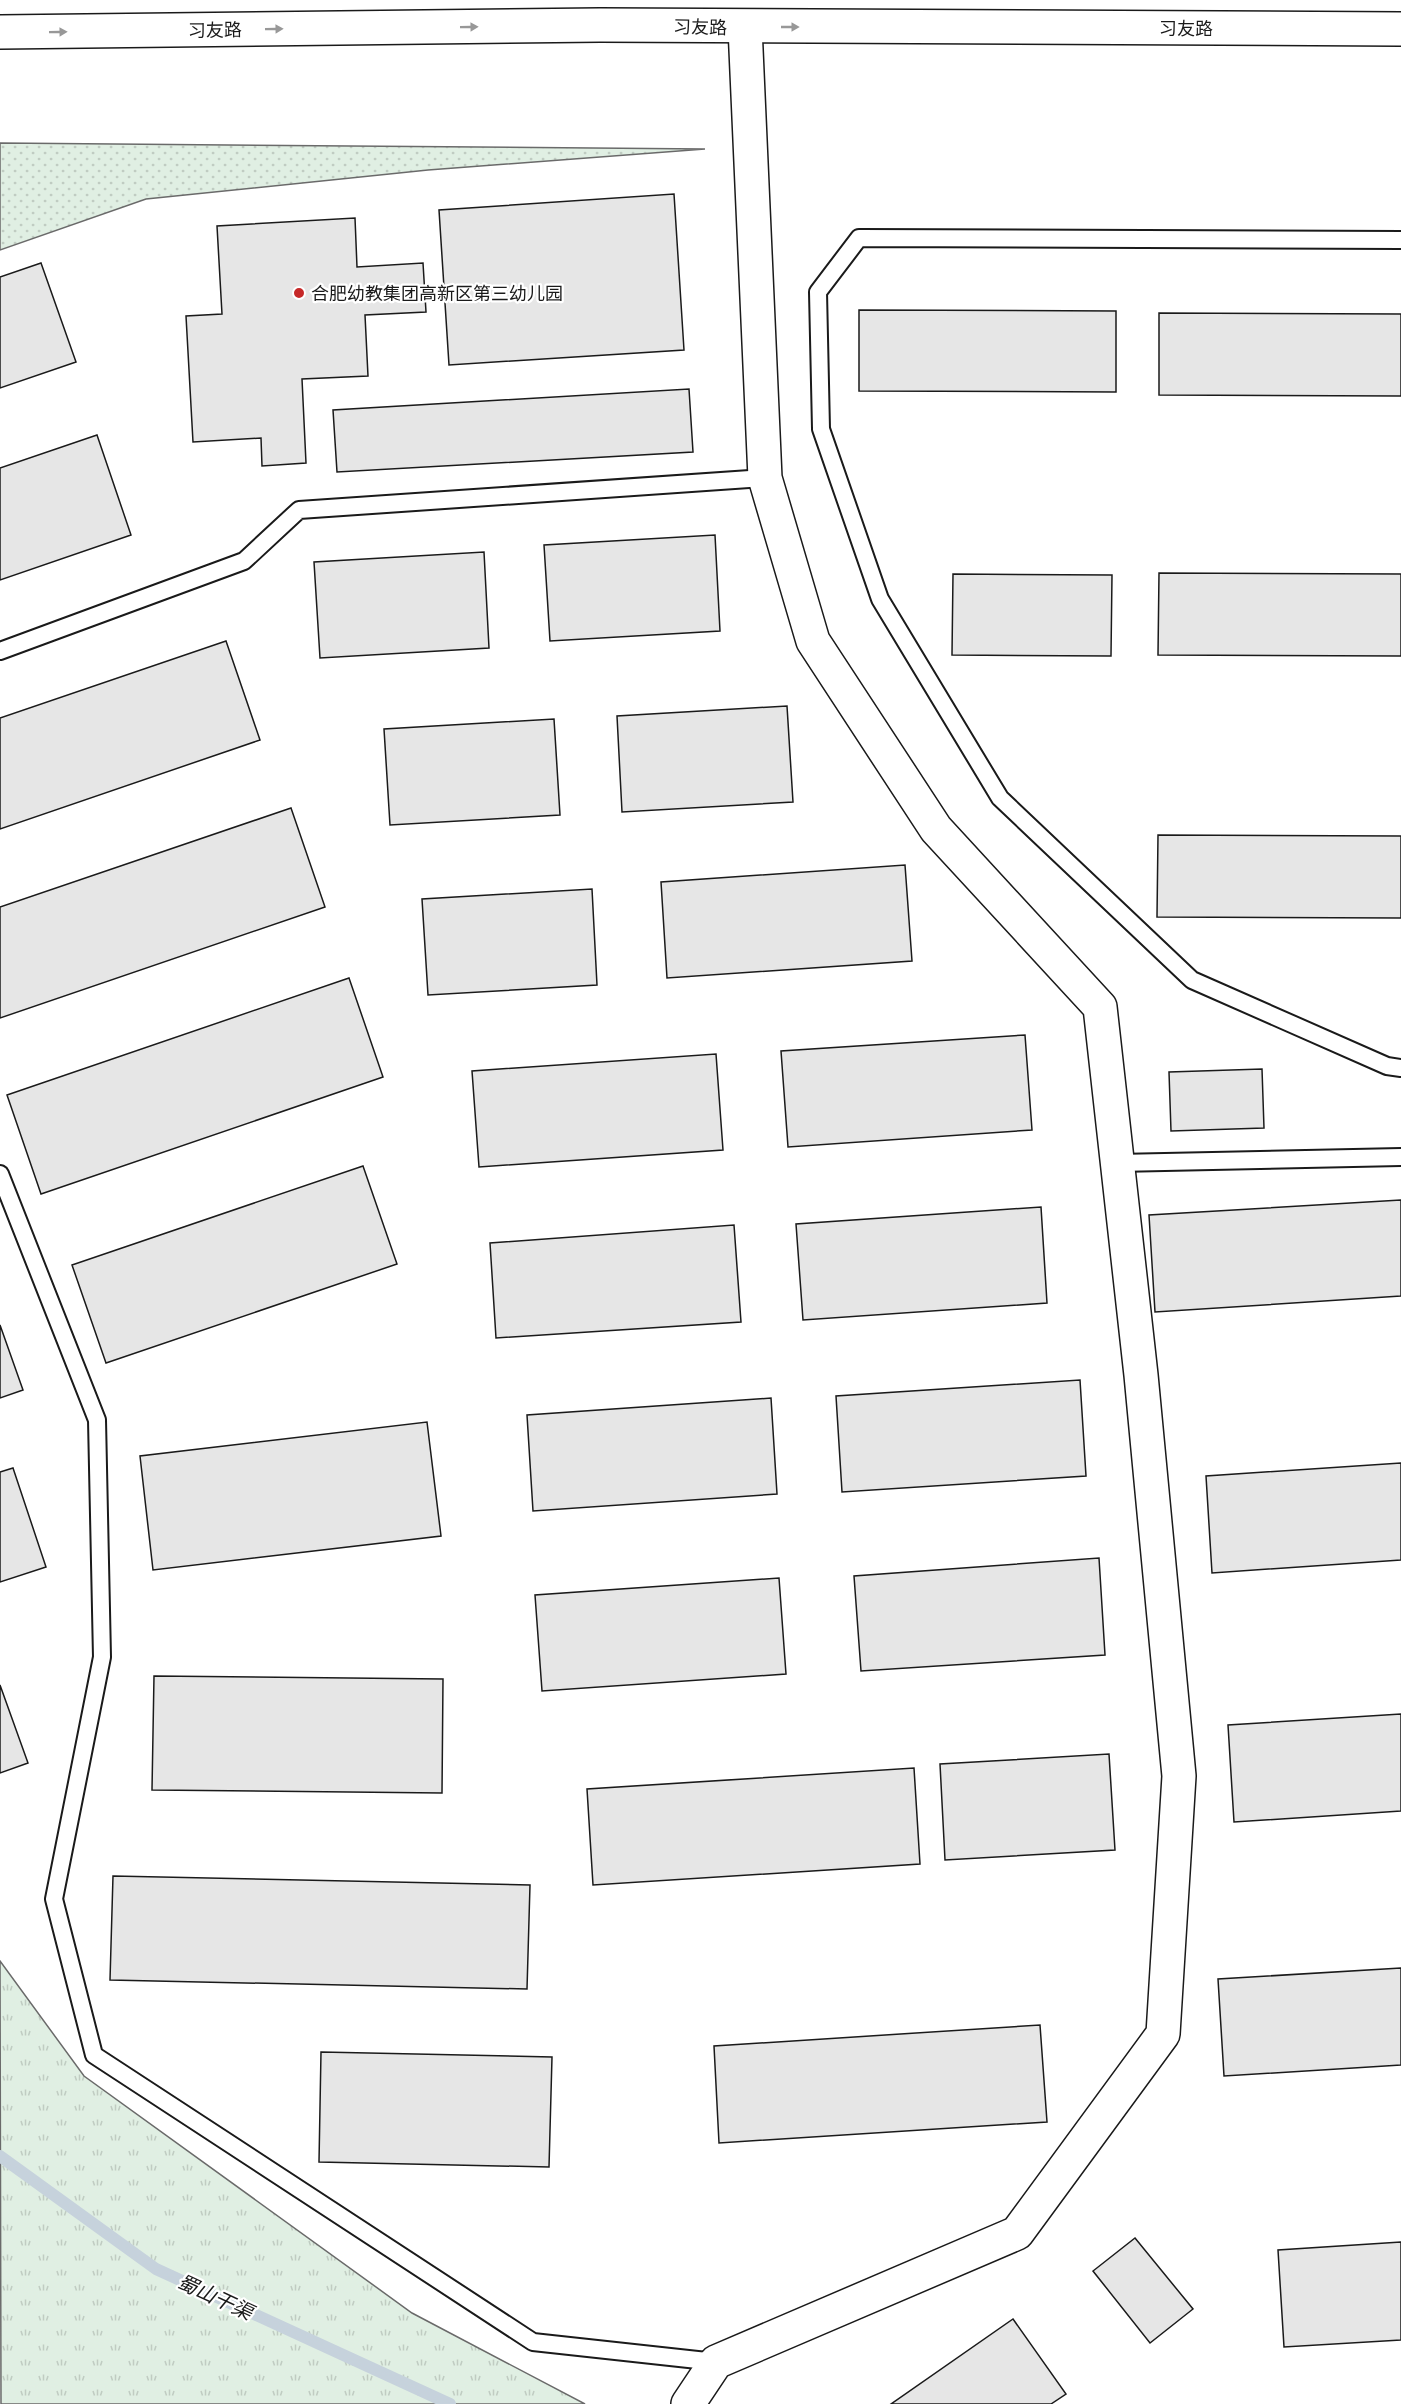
<svg xmlns="http://www.w3.org/2000/svg" width="1401" height="2404" viewBox="0 0 1401 2404" font-family="'Source Serif 4','Noto Sans SC',serif">
<style>
.grass{fill:url(#grass-dots);stroke:#6a6a6a;stroke-width:1.5}
.park{fill:url(#park-tufts);stroke:#6a6a6a;stroke-width:1.5}
.lines{fill:none;stroke-linecap:round;stroke-linejoin:round}
.stream{stroke:#c6d2dc;stroke-width:12}
.building{fill:#e6e6e6;stroke:#1a1a1a;stroke-width:1.5}
.lane-casing{stroke:#1a1a1a;stroke-width:20}
.street-casing{stroke:#1a1a1a;stroke-width:36}
.primary-casing{stroke:#1a1a1a;stroke-width:36}
.lane{stroke:#fff;stroke-width:16}
.street{stroke:#fff;stroke-width:33}
.primary{stroke:#fff;stroke-width:33}
.oneway{fill:#989898}
.poi-dot{fill:#c62828;stroke:#fff;stroke-width:2}
.labels{text-anchor:middle;dominant-baseline:central;stroke-width:4.5;stroke-linejoin:round;paint-order:stroke}
.street-label{font-size:18px;fill:#1a1a1a;stroke:#fff}
.poi-label{font-size:18px;fill:#1a1a1a;stroke:#fff;text-anchor:start}
.water-label{font-size:20px;font-style:italic;fill:#1a1a1a;stroke:#fff}
</style>
<defs>
<pattern id="grass-dots" width="8" height="8" patternUnits="userSpaceOnUse" patternTransform="scale(1.5)"><rect width="8" height="8" fill="#e0efe3"/><path d="M2 2h.1M6 6h.1" fill="none" stroke="#c0ccc2" stroke-width="1.8" stroke-linecap="round"/></pattern>
<pattern id="park-tufts" width="24" height="20" patternUnits="userSpaceOnUse" patternTransform="scale(1.5)"><rect width="24" height="20" fill="#e0efe3"/><path d="M3 7l-1-3M5 7V3M7 7l1-3M15 17l-1-3M17 17v-4M19 17l1-3" fill="none" stroke="#c0ccc2"/></pattern>
</defs>
<rect width="100%" height="100%" fill="#fff"/>
<polygon class="grass" points="0,143 705,149 428,170 146,199 0,250"/>
<polygon class="park" points="0,1961 84,2076 412,2313 585,2404 1,2404"/>
<g class="lines">
<polyline class="stream" points="0,2156 156,2269 450,2404"/>
</g>
<g class="building">
<polygon points="674,194 684,350 449,365 439,210"/>
<polygon points="355,218 357,267 423,263 426,312 365,315 368,376 302,379 306,463 262,466 261,438 193,442 186,316 222,314 217,226"/>
<polygon points="41,263 76,362 0,388 0,277"/>
<polygon points="859,310 1116,311 1116,392 859,391"/>
<polygon points="1159,313 1401,314 1401,396 1159,395"/>
<polygon points="689,389 693,452 337,472 333,410"/>
<polygon points="97,435 131,535 0,580 0,468"/>
<polygon points="715,535 720,631 550,641 544,545"/>
<polygon points="484,552 489,648 320,658 314,562"/>
<polygon points="1159,573 1401,574 1401,656 1158,655"/>
<polygon points="953,574 1112,575 1111,656 952,655"/>
<polygon points="226,641 260,740 0,829 0,718"/>
<polygon points="787,706 793,802 622,812 617,716"/>
<polygon points="554,719 560,815 390,825 384,729"/>
<polygon points="291,808 325,907 0,1018 0,907"/>
<polygon points="1158,835 1401,836 1401,918 1157,917"/>
<polygon points="905,865 912,961 667,978 661,882"/>
<polygon points="592,889 597,985 428,995 422,899"/>
<polygon points="349,978 383,1077 41,1194 7,1095"/>
<polygon points="1025,1035 1032,1130 788,1147 781,1051"/>
<polygon points="716,1054 723,1150 479,1167 472,1071"/>
<polygon points="1262,1069 1264,1128 1171,1131 1169,1072"/>
<polygon points="363,1166 397,1264 106,1363 72,1265"/>
<polygon points="1401,1200 1401,1296 1155,1312 1149,1215"/>
<polygon points="1041,1207 1047,1303 803,1320 796,1224"/>
<polygon points="734,1225 741,1322 496,1338 490,1243"/>
<polygon points="0,1325 23,1390 0,1398"/>
<polygon points="1080,1380 1086,1476 842,1492 836,1396"/>
<polygon points="771,1398 777,1494 533,1511 527,1415"/>
<polygon points="427,1422 441,1536 153,1570 140,1456"/>
<polygon points="1401,1463 1401,1560 1212,1573 1206,1476"/>
<polygon points="13,1468 46,1567 0,1582 0,1472"/>
<polygon points="1099,1558 1105,1655 861,1671 854,1576"/>
<polygon points="779,1578 786,1674 542,1691 535,1595"/>
<polygon points="154,1676 443,1679 442,1793 152,1790"/>
<polygon points="0,1685 28,1763 0,1773"/>
<polygon points="1401,1714 1401,1811 1234,1822 1228,1725"/>
<polygon points="1109,1754 1115,1850 945,1860 940,1764"/>
<polygon points="914,1768 920,1864 593,1885 587,1789"/>
<polygon points="113,1876 530,1885 527,1989 110,1980"/>
<polygon points="1401,1968 1401,2065 1224,2076 1218,1979"/>
<polygon points="1040,2025 1047,2122 719,2143 714,2046"/>
<polygon points="321,2052 552,2057 549,2167 319,2162"/>
<polygon points="1135,2238 1193,2309 1150,2343 1093,2271"/>
<polygon points="1401,2242 1401,2340 1284,2347 1278,2250"/>
<polygon points="1013,2319 1066,2394 1051,2404 891,2404"/>
</g>
<g class="lines">
<defs>
<g id="lane">
<polyline points="1401,240 859,238 818,292 821,429 880,599 1000,798 1192,980 1387,1066 1401,1068"/>
<polyline points="0,651 244,561 299,510 765,478"/>
<polyline points="1117,1163 1401,1157"/>
<polyline points="0,1174 97,1420 102,1657 54,1899 94,2055 533,2342 716,2362"/>
</g>
<polyline id="street" points="688,2404 716,2362 1017,2233 1163,2034 1179,1776 1141,1375 1100,1007 936,829 813,641 765,478 745,27"/>
<polyline id="primary" points="0,32 600,25 1401,29"/>
</defs>
<use href="#lane" class="lane-casing"/>
<use href="#street" class="street-casing"/>
<use href="#primary" class="primary-casing"/>
<use href="#lane" class="lane"/>
<use href="#street" class="street"/>
<use href="#primary" class="primary"/>
</g>
<defs><path id="oneway-solid" d="M-6-.8H1V-3.2L6.5 0L1 3.2V.8H-6Z" transform="scale(1.5)"/></defs>
<g class="oneway">
<use href="#oneway-solid" transform="translate(469 27) rotate(-1)"/>
<use href="#oneway-solid" transform="translate(790 27)"/>
<use href="#oneway-solid" transform="translate(274 29) rotate(-1)"/>
<use href="#oneway-solid" transform="translate(58 32) rotate(-1)"/>
</g>
<circle class="poi-dot" cx="299" cy="293" r="6"/>
<g class="labels">
<g class="street-label">
<text transform="translate(700 27) rotate(1)">习友路</text>
<text x="1186" y="28">习友路</text>
<text transform="translate(215 30) rotate(-1)">习友路</text>
</g>
<g class="poi-label">
<text x="311" y="293">合肥幼教集团高新区第三幼儿园</text>
</g>
<g class="water-label">
<text transform="translate(215 2297) rotate(25)">蜀山干渠</text>
</g>
</g>
</svg>
